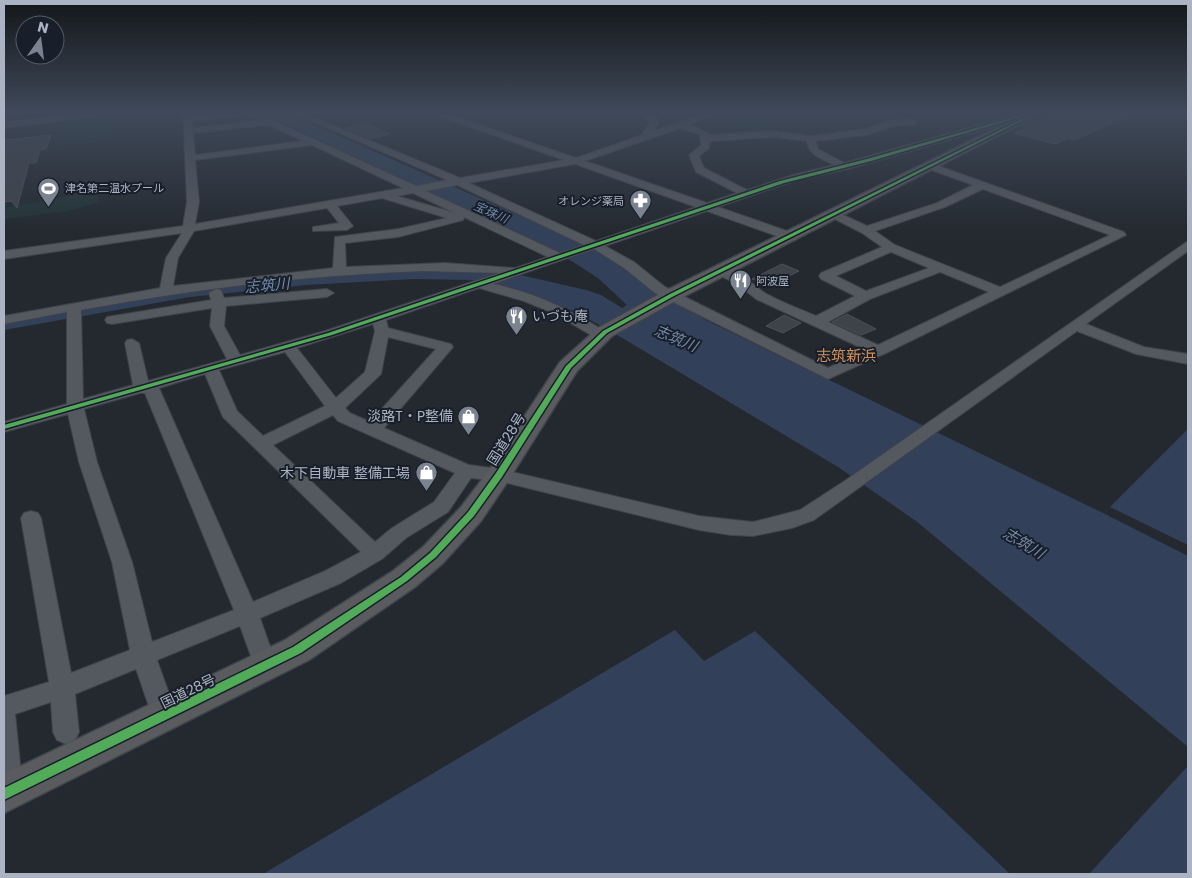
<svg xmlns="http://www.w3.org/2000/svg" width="1192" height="878" viewBox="0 0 1192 878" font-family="Poppins,'Noto Sans JP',sans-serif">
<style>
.green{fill:#223336}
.water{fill:#324159}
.pier{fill:#242930}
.building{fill:#3e4249;stroke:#4b5058}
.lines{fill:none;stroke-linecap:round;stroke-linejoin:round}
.minor-casing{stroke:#404349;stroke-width:2}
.highway-casing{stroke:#40444c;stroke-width:3}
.minor{fill:#54585f;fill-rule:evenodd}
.highway{fill:#595b5f;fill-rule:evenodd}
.cycleway-casing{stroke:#181f2a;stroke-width:3}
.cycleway{fill:#51ab58;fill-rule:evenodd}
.labels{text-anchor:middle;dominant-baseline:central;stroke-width:4;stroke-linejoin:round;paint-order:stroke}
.far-poi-label{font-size:11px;fill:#acb4c3;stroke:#181f2a;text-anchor:start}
.far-water-label{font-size:12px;font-style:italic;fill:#748bab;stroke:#181f2a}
.poi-label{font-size:14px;fill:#acb4c3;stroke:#181f2a;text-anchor:end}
.street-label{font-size:14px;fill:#acb4c3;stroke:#181f2a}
.water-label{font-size:15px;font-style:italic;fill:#748bab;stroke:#181f2a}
.neighbourhood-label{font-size:15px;fill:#d0915a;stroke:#181f2a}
</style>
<rect width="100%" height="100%" fill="#242930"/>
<g class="green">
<polygon points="736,112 785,112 779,113 777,128 772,132 740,130 720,122"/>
<polygon points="115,114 113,139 54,146 61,120"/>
<polygon points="77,194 96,196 99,198 95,200 99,200 96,203 67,211 4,219 4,208"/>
</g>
<g class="water">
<polygon points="260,112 285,112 595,249 622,263 657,290 706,320 1105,514 1110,507 1188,429 1188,747 916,521 838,467 624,339 576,312 529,294 473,280 413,279 306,285 190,297 4,330 4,321 167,291 302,276 466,268 516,274 586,290 601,295 622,308 627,305 598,278 559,253"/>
<polygon points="675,630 704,661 755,631 1010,874 263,874"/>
<polygon points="1188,766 1188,874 1089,874 1186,768"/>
</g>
<polygon class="pier" points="1110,507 1188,545 1188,556 1105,514"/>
<g class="building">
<polygon points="1060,112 1138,112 1074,140 1069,138 1055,144 1014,133 1027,128 1022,126"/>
<polygon points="366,123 390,134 371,139 345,128"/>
<polygon points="51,135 46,149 40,150 36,163 29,163 17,208 11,201 4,202 4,140"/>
<polygon points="782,264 799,271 769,286 752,279"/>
<polygon points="847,314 876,329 861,335 832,322"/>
<polygon points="784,315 801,323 783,333 766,326"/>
</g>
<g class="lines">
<defs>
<g id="minor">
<polygon points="89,112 109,112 105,115 4,128 4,122"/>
<path d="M183,112H191L192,116L255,112L416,186L447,180L291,112H301L460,178L564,160L433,114L432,112H443L576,158L642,135L650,122L637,112H646L658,119L659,121L654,131L708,112H718L690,125L707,132L709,135L773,131L811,136L865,129L892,120L913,119L917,122L913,125L893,126L867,135L816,141L818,149L844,163L1011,116L1025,118V122H1011L848,169L800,179L718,207L796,234L798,237L796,240H788L707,211L605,246L634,262L665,287L828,368L866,350L756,299L737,284L717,274L716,271L717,268C735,264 752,285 765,293C781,302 800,309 816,316L855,296L821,279L819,276L821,273L882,247L862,233L831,217V213H839L867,226L937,203L973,185L926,168V164L930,163L1124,232L1126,235L884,354L828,379L655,293L624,268L594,249L493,284C534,292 571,310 606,332L608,335L606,338H596L553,313L524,301L479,288L386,320L388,328L451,344L453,347L384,428L469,465L499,469L699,516L753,522L800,510L846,480L1188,241V251L1086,324L1144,347L1188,354V364L1136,354L1077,331L814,520L792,528L753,536L731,535L699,530L499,481L471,478L448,512L406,538L382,559L341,583L260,618L277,666L273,673L265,676L257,673L240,626L157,660L177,716L173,724L164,727L155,724L136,669L75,694L79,732L75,740L66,744L57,740L53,732L51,702L15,714L23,792L19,801L9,805L4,803V696L49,682L21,518L24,513L31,511L38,513L41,518L71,673L130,650L112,562L79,462L68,414L4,432V422L67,404V312L4,324V316L160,288L166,258L182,233L4,259V251L183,226L187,202ZM248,115L260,120L193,128L192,121ZM269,125L303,141L195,155L193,133ZM681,128L700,135L701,145L689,155L696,172L737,193L707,203L585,161ZM773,137L807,141C808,155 822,159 834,165L793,175L747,190L704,168L699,156L709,148L710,141ZM312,145L403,188L195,224L199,202L195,160ZM575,164L696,207L596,241L469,183ZM457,185L584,245L560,253L426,191ZM983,189L1110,235L1000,287L895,245L875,231L945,207ZM413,193L455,213L397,196ZM382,198L447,218L398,229L335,237L333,268L173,286L178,258L194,231L327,208L339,223L313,227V231L347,230L353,226L337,206ZM464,217L548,257L515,268L445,263L346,267L345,243L398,237L463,220ZM891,252L929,268L866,291L836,276ZM423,271L499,273L325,331L240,355L224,326L226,306L327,297L334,293L327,289L224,298L221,290L216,289L209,293L211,300L107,317L105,320L107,323L112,324L212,308L210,326L227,359L148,381L139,343L132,339L127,340L125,343L133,385L83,399L81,310C194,289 308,275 423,271ZM940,272L989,292L878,345L828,322L870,299ZM373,324L375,331L365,372L336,398L297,348ZM388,337L436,349L370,422L350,413L345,408L381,374ZM285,352L325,406L263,436L237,411L219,370ZM205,374L223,417L361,552L325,571L253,602L159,388ZM140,393H145L234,610L152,642L132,562L97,462L84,409ZM333,415L338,421L455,473L434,502L392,528L375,542L273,445Z"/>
</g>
<polygon id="highway" points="1029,112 1044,112 679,299 612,336 577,371 508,481 481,521 443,563 415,587 309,660 4,813 4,774 285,640 393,571 423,547 461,507 490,469 560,362 598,328 665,291"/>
</defs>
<use href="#minor" class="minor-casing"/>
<use href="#highway" class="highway-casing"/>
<use href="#minor" class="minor"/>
<use href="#highway" class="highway"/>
<defs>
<g id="cycleway">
<polygon points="1036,112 1040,112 674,296 607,333 571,368 502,477 474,516 436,557 407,581 301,653 4,800 4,788 293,647 401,577 430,553 468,512 496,473 566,366 603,331 670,294"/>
<polygon points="1011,118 1014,119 871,161 784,183 332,335 4,429 4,425 328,333 780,181 867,159"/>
</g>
</defs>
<use href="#cycleway" class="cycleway-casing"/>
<use href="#cycleway" class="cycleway"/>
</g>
<linearGradient id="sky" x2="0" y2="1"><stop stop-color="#14171a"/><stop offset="0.48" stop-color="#3f4959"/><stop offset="1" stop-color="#3f4959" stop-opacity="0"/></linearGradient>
<rect width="1192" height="234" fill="url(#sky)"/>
<defs>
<symbol id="stadium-pin" viewBox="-11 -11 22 30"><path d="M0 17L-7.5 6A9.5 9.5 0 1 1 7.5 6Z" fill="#7c8390" stroke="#181f2a"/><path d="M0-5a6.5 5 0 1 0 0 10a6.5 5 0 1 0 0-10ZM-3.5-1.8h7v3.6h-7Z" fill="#fff"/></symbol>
<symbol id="pharmacy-pin" viewBox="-11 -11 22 30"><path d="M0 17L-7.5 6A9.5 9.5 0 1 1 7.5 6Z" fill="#7c8390" stroke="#181f2a"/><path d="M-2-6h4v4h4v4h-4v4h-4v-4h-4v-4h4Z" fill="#fff"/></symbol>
<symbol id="restaurant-pin" viewBox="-11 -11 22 30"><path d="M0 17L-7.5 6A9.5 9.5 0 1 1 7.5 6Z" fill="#7c8390" stroke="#181f2a"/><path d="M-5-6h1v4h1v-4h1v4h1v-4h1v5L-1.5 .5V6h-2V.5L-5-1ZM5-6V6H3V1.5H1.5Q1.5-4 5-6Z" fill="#fff"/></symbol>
<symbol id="shop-pin" viewBox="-11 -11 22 30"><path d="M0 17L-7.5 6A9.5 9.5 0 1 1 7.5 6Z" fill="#7c8390" stroke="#181f2a"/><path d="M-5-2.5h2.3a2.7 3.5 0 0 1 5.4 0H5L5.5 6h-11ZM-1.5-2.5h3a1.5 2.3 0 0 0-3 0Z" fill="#fff"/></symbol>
</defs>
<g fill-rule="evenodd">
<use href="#stadium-pin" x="36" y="176" width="25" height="34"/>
<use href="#pharmacy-pin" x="628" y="188" width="25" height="34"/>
<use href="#restaurant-pin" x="728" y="268" width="25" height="34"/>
<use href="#restaurant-pin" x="504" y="304" width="25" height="34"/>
<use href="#shop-pin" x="456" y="404" width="25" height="34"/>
<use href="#shop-pin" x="414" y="460" width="25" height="34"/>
</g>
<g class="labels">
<g class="far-poi-label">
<text x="65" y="188">津名第二温水プール</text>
<text x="624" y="201" text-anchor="end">オレンジ薬局</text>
<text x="756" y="281">阿波屋</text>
</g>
<g class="far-water-label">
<text transform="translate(491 212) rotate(24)">宝珠川</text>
</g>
<g class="poi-label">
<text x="532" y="316" text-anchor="start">いづも庵</text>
<text x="453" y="416">淡路T・P整備</text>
<text x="410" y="473">木下自動車 整備工場</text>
</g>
<g class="street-label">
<text transform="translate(506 439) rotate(-58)">国道28号</text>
<text transform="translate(188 691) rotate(-26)">国道28号</text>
</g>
<g class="water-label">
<text transform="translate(267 285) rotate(-5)">志筑川</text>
<text transform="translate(676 338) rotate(23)">志筑川</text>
<text transform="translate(1024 543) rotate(31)">志筑川</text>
</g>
<g class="neighbourhood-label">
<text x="846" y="355">志筑新浜</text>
</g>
</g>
<rect width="1192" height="878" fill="none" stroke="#acb4c3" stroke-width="10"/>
<g transform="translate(40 40) rotate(14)"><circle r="24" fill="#181f2a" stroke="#535b67"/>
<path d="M0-4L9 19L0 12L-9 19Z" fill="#7c8390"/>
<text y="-8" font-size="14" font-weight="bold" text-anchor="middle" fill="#acb4c3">N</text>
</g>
</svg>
